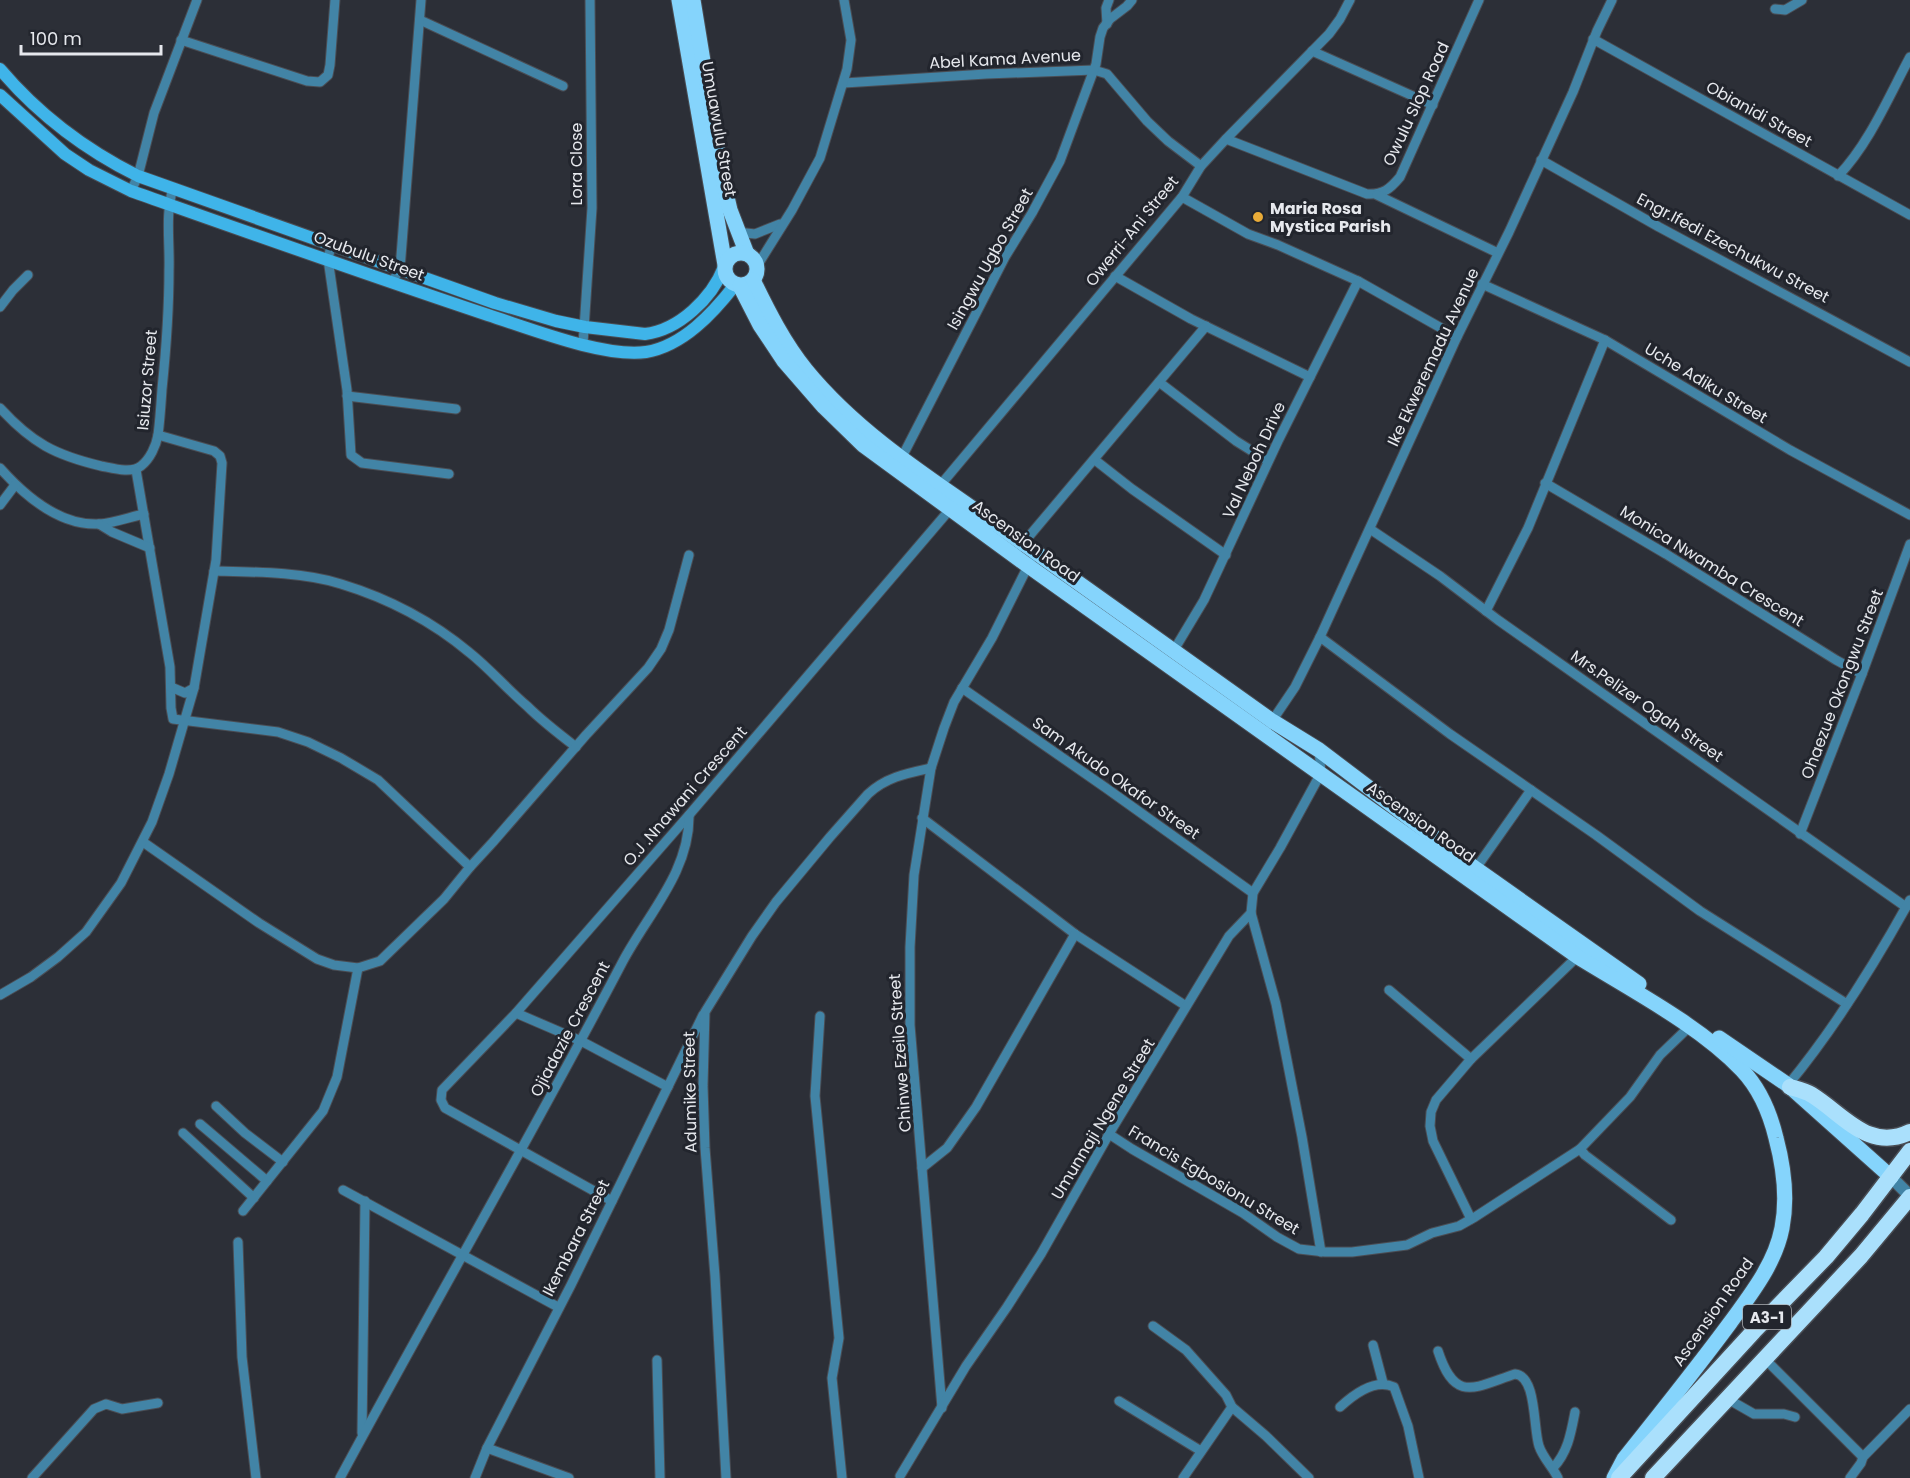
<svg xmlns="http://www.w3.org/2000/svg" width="1910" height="1478" viewBox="0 0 1910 1478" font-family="Poppins,sans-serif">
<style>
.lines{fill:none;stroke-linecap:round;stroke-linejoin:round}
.minor-casing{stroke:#4a4d54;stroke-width:11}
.tertiary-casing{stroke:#4a4d54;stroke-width:14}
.secondary-casing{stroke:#4a4d54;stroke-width:14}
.primary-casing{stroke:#4a4d54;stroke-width:17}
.trunk-casing{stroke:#4a4d54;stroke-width:19}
.minor{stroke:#4284a6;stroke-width:9}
.tertiary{stroke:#4284a6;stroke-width:12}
.secondary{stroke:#3fb4e9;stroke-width:12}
.primary{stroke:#85d4fc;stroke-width:15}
.trunk{stroke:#aae0fc;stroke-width:16}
.poi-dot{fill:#e9ab38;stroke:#22252d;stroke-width:2}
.labels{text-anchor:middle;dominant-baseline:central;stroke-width:6;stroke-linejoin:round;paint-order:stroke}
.shield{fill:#22252d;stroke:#abaeb3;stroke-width:1.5}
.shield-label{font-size:15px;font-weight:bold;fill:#e6e8ed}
.street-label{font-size:16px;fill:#e6e8ed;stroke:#22252d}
.poi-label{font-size:16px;font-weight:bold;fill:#e6e8ed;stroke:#22252d;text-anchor:start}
</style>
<rect width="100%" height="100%" fill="#2c2f37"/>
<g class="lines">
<defs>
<g id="minor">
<polyline points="1775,9 1785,10 1802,0"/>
<polyline points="420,20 563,86"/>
<polyline points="1107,24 1106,8 1109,0"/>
<polyline points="1593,39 1910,215"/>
<polyline points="181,40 307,81 320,82 328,75 330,65 335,0"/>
<polyline points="1312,51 1433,105"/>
<polyline points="844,83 986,74 1094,70 1107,74 1147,121 1168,141 1201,166"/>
<path d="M1226,139L1367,194C1383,195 1390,189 1400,177L1479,0"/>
<polyline points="1541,160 1659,227 1910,362"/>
<path d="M1838,176C1869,144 1889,96 1910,57"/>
<polyline points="131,191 138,176 154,113 197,0"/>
<polyline points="1377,195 1498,253"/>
<polyline points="1182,197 1248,234 1278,245 1358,281 1457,337"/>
<polyline points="737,232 755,234 780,224"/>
<polyline points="331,246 328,259 347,390 351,455 362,463 449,474"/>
<polyline points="757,266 792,210 820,158 847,69 851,40 844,0"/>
<polyline points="1115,276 1191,319 1310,377"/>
<polyline points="392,282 400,269 421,0"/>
<polyline points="1482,284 1605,340 1790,450 1910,515"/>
<polyline points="0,307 13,290 28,275"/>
<polyline points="583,344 592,208 590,0"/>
<polyline points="1159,382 1236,441 1268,461"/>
<polyline points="347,396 456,409"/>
<path d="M0,408C32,443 55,455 101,466C112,468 131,474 141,466C150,459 156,446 158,435C160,420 161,404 162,389C166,350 169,310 169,270C170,243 165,215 173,188"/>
<polyline points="902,457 1005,257 1032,213 1060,161 1096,64 1100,37 1103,28 1110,19 1127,6 1132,0"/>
<polyline points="1095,460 1132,489 1226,555"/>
<path d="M0,468C24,495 60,526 99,524C114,523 130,517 144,514"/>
<polyline points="136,470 170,667 171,708 173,719 278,732 308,742 341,758 378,780 470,867"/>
<polyline points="1545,483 1666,554 1836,660 1862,674"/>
<polyline points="938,488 1182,197 1201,166 1226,139 1329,34 1340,19 1350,0"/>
<polyline points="0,505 15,485"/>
<polyline points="99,524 112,532 150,548"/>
<polyline points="1370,529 1440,576 1498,620 1906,907"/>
<polyline points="1020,547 1206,326"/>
<path d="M214,571C255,572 303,572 341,584C387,598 433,622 470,653C490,669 507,689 527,706C542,721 559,734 576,747"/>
<polyline points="1486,611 1528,528 1605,340"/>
<polyline points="1320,637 1450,734 1596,835 1700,911 1847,1004"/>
<polyline points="1174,650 1204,600 1278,441 1358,281"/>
<polyline points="171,687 185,693 194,688"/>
<polyline points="962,688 1106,788 1253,893"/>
<polyline points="1272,721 1295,687 1320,637 1457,337 1509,232 1573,92 1597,31 1612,0"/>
<polyline points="922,818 1075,934 1186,1006"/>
<polyline points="1800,834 1862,674 1910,544"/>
<polyline points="143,842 259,923 317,959 334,965 358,968 380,961 444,899 470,867 493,842 586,735 648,668 661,649 669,630 689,555"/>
<polyline points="1474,871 1531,790"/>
<polyline points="1251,913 1276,1004 1302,1137 1321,1252"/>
<polyline points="1389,990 1471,1059"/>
<polyline points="0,995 31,977 58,957 86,932 121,883 152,822 169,774 194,688 216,560 222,463 220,456 214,451 158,435"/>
<polyline points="516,1013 581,1041 668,1087"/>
<polyline points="820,1016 815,1096 839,1338 832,1378 842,1478"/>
<path d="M1788,1085C1835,1028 1874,965 1910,900"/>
<polyline points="216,1106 245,1133 283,1162"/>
<polyline points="200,1124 267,1181"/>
<polyline points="183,1133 254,1198"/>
<polyline points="1109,1134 1132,1149 1243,1213 1277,1237 1299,1249 1325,1252 1352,1252 1407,1245 1432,1233 1459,1226 1475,1217 1580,1149 1630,1097 1660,1055 1689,1027"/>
<polyline points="1580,1149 1585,1155 1671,1220"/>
<polyline points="922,1168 947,1148 976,1107 1075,934"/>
<polyline points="343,1190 558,1307"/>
<polyline points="612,1201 445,1108 441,1100 442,1090 516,1013 689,815 952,507"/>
<polyline points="243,1211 323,1111 337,1077 358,968"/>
<polyline points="1471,1219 1433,1141 1430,1126 1431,1112 1436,1100 1471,1059 1579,955"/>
<polyline points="238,1242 242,1357 256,1478"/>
<polyline points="1153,1326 1186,1350 1226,1395 1232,1407 1266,1436 1309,1478"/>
<polyline points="1373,1345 1383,1383"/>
<path d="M1438,1351C1455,1403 1473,1388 1515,1374C1537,1376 1533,1428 1539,1446C1543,1458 1552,1466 1558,1478"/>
<polyline points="1764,1358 1863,1457"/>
<polyline points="657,1360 660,1478"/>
<polyline points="1726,1398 1754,1414 1784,1414 1795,1417"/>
<polyline points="1119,1401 1201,1451"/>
<path d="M1340,1407C1354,1394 1375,1378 1394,1387L1408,1426L1419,1478"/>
<polyline points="942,1408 910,1025 910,947 914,875 931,768 944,728 954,702 992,638 1030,562"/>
<polyline points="362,1433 365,1201"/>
<polyline points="487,1448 569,1478"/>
<path d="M1553,1468C1568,1452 1571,1433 1575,1412"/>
<polyline points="900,1476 966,1366 1007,1307 1041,1254 1109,1134 1229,936 1251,913 1253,893 1280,848 1321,773 1319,750"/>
<polyline points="32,1478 94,1409 106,1404 122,1409 158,1403"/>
<path d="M340,1478C433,1305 532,1135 623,961C648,914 690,871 689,815"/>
<polyline points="475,1478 487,1448 571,1285 703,1015"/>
<path d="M726,1478L715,1276L705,1148L703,1086L705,1012L752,936L776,902L830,837L868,794C886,777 908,773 931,768"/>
<polyline points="1183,1478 1232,1407"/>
<polyline points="1850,1478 1861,1463 1863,1457 1910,1409"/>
</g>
<polyline id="tertiary" points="1891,1177 1910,1196"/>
<g id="secondary">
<path d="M0,69C38,114 86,150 138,176L495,303L556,321L585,327L645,334C679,330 712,298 724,267"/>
<path d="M0,95L65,154L89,170L131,191C250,233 368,275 488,315C529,328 604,358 646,352C683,346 713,313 735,285"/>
</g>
<g id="primary">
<polyline points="679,0 725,265"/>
<polyline points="693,0 721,171 730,210 747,254"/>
<circle cx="741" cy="269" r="16"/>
<path d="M753,280C768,311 784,343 806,370C864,441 947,489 1021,542C1105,602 1189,661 1272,721L1319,750L1476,869L1639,984"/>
<path d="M740,286L760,325L784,361L824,407L863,445L1027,565L1578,957C1631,990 1699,1025 1742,1070C1760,1089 1770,1113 1776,1138C1784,1168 1788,1197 1782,1228C1775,1264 1751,1294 1730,1323C1696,1369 1660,1414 1624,1459L1614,1478"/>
<polyline points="1719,1038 1788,1085 1891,1177"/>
</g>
<g id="trunk">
<path d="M1790,1087C1797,1089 1806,1091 1812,1095C1844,1115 1869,1152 1910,1132"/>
<polyline points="1619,1478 1754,1331 1826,1257 1862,1214 1910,1151"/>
<polyline points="1653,1478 1861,1256 1910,1197"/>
</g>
</defs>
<use href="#minor" class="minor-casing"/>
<use href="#tertiary" class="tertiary-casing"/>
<use href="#secondary" class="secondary-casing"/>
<use href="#primary" class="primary-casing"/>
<use href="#trunk" class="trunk-casing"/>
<use href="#minor" class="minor"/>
<use href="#tertiary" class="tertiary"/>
<use href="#secondary" class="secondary"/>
<use href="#primary" class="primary"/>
<use href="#trunk" class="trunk"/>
</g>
<circle class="poi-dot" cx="1258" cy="217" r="6"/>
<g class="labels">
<rect class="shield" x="1743" y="1305" width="48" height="24" rx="4.5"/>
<g class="shield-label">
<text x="1767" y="1317">A3-1</text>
</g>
<g class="street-label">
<text transform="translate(1005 59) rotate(-3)">Abel Kama Avenue</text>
<text transform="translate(1416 104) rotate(-65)">Owulu Slop Road</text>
<text transform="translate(1759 114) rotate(29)">Obianidi Street</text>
<text transform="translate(719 129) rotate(80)">Umuawulu Street</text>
<text transform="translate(576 164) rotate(-90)">Lora Close</text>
<text transform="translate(1132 231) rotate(-51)">Owerri-Ani Street</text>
<text transform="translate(1733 248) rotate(28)">Engr.Ifedi Ezechukwu Street</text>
<text transform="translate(369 256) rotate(20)">Ozubulu Street</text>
<text transform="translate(990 259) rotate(-61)">Isingwu Ugbo Street</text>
<text transform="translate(1433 357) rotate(-65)">Ike Ekweremadu Avenue</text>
<text transform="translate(147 380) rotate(-85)">Isiuzor Street</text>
<text transform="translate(1706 383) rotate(31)">Uche Adiku Street</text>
<text transform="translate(1254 460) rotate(-65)">Val Neboh Drive</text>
<text transform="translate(1026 541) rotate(36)">Ascension Road</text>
<text transform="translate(1712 566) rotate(32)">Monica Nwamba Crescent</text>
<text transform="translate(1842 684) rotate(-69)">Ohaezue Okongwu Street</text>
<text transform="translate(1647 706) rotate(35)">Mrs.Pelizer Ogah Street</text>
<text transform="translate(1116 778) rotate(35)">Sam Akudo Okafor Street</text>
<text transform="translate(685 796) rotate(-49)">O.J .Nnawani Crescent</text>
<text transform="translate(1421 822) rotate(35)">Ascension Road</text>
<text transform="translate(570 1029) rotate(-62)">Ojiadazie Crescent</text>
<text transform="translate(900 1053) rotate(-94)">Chinwe Ezeilo Street</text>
<text transform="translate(690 1092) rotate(-91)">Adumike Street</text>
<text transform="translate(1103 1119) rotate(-59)">Umunnaji Ngene Street</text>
<text transform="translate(1214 1180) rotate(31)">Francis Egbosionu Street</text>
<text transform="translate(576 1238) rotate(-63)">Ikembara Street</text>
<text transform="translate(1713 1312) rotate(-55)">Ascension Road</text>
</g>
<g class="poi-label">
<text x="1270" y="208">Maria Rosa<tspan x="1270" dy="18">Mystica Parish</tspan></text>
</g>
</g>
<path d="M21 45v9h140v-9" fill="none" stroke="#e6e8ed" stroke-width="3"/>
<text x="30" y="45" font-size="18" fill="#e6e8ed" stroke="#22252d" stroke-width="4.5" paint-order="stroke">100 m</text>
</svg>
